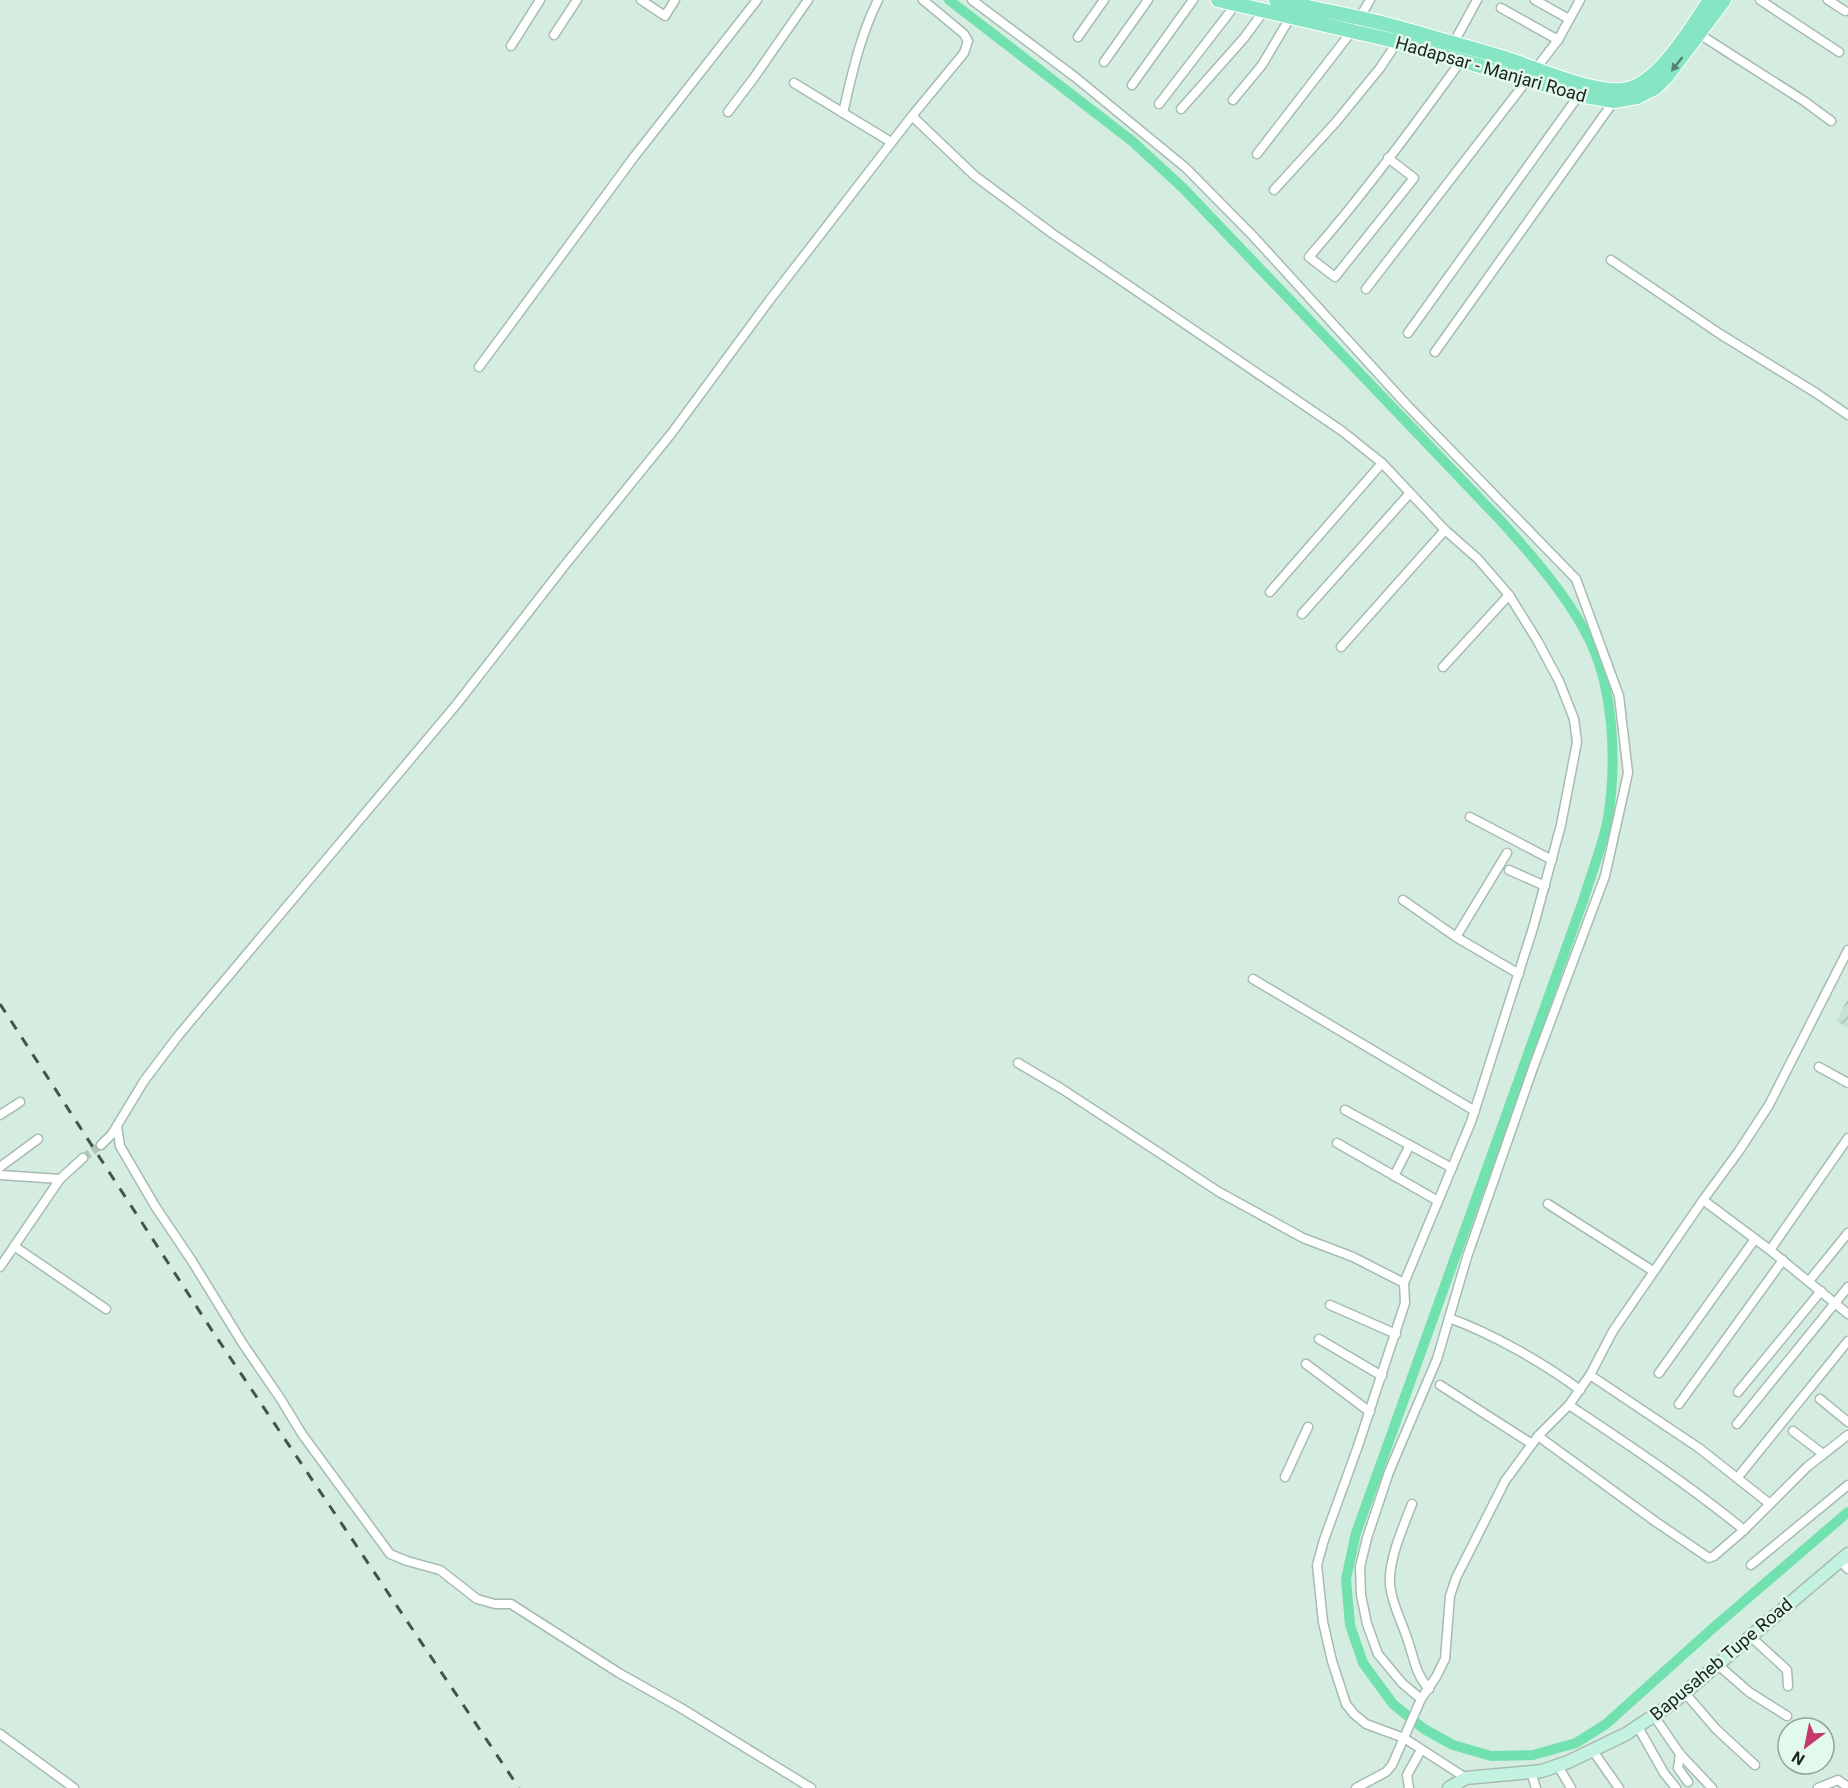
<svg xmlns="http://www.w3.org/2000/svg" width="1848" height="1788" viewBox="0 0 1848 1788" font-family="Roboto,sans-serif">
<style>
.industrial{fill:url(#industrial-furrows)}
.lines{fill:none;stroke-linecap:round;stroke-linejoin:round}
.canal{stroke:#72e1b0;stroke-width:10}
.street-tunnel{stroke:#b0c4b9;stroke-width:8;stroke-dasharray:8 4;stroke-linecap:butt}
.street-casing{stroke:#a6bcb0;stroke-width:11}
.secondary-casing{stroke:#a6bcb0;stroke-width:15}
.primary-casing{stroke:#fff;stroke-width:16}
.street{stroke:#fff;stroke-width:8}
.secondary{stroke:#c3f2e0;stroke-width:12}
.primary{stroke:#86e5c2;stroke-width:14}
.rail{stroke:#46524c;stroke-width:3;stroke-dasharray:10 10;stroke-linecap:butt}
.oneway{fill:#508470}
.labels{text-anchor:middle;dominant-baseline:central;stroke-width:5;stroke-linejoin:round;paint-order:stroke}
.street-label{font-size:18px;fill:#1b231f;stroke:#e2faed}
</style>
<defs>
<pattern id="industrial-furrows" width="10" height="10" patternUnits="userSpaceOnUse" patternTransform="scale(1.5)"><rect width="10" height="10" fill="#c5e3d3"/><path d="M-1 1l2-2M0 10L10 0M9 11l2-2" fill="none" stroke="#a9c2b5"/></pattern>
</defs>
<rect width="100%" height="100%" fill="#d5ece0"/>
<polygon class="industrial" points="1848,998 1848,1028 1836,1021"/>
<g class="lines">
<path class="canal" d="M949,0L1132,141L1183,188L1502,522C1533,557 1565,593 1587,635C1614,686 1617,761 1608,818C1603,845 1591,874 1583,901L1356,1533L1346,1579L1350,1625L1363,1663L1393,1704L1424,1729L1453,1745L1491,1756L1533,1755L1576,1743L1606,1724L1713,1628L1848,1512"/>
<polyline class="street-tunnel" points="83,1158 101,1145"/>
<defs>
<g id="street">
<polyline points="641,0 665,16 675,0"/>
<polyline points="972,0 1075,77 1186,168 1253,236 1406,404 1576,579 1619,696 1628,773 1605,876 1533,1068 1467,1257 1437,1359 1389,1472 1367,1538 1360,1567 1361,1595 1367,1624 1378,1654 1402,1683 1421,1699"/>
<polyline points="1535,0 1569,19"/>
<polyline points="1760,0 1839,52"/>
<polyline points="1828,0 1845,11"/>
<polyline points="1501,8 1558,40"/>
<polyline points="1360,17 1370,0"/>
<polyline points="1696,32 1804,101 1831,121"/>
<polyline points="554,35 577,0"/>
<polyline points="1078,37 1104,0"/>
<polyline points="1453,44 1477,0"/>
<polyline points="511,46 540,0"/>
<polyline points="1104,62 1148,0"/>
<polyline points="794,83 891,142"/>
<polyline points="1132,85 1193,0"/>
<polyline points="1233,100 1262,65 1291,16"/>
<polyline points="1159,104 1236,4"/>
<polyline points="1181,109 1244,38 1264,11"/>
<polyline points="728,112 753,79 808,0"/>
<path d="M843,113C852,74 860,36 878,0"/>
<polyline points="912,116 975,176 1053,234 1342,431 1382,463 1445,530 1478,559 1509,595 1537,640 1559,681 1574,719 1577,742 1561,825 1533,928 1471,1122 1404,1283"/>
<polyline points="1257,154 1352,31"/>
<path d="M1388,158L1414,178L1335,277L1309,257C1364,194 1414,126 1463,58"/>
<polyline points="1274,190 1336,122 1380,68 1400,38"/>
<polyline points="1611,260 1720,334 1816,393 1848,415"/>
<polyline points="1366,289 1558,40 1580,0"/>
<polyline points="1408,333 1579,95"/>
<polyline points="1435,352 1614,101"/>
<polyline points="479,367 634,157 757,0"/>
<polyline points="1270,592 1382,463"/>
<polyline points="1302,614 1410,493"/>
<polyline points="1341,647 1445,530"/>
<polyline points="1443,667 1509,595"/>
<polyline points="1470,817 1552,860"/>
<polyline points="1509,870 1545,886"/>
<polyline points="1403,900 1456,937 1519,974"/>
<polyline points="1456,937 1507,853"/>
<polyline points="1253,979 1475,1111"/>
<polyline points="1018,1063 1062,1089 1219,1192 1303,1238 1353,1257 1404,1283 1405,1303 1358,1446 1324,1540 1317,1565 1323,1622 1332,1661 1346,1704 1354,1714 1366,1724 1404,1738 1466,1778"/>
<polyline points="1819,1067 1848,1083"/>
<polyline points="1345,1110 1452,1168"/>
<polyline points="0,1115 20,1102"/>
<polyline points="117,1126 120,1146 155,1206 192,1261 243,1344 280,1398 302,1434 390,1554 407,1561 440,1570 477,1599 495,1604 511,1604 619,1673 681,1708 811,1788"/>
<polyline points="1337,1143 1438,1201"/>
<polyline points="101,1145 112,1134 144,1081 178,1036 456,705 565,565 671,434 769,301 912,116 964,53 968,41 964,34 923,0"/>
<polyline points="0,1167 38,1139"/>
<polyline points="0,1175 60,1179"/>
<polyline points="1394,1176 1410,1145"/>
<polyline points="1703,1200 1770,1250 1848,1314"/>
<polyline points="1548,1204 1653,1271"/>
<polyline points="14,1246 106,1309"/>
<polyline points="1770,1250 1848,1138"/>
<polyline points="0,1267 60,1179 83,1158"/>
<polyline points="1809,1281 1848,1233"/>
<polyline points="1330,1305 1396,1334"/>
<path d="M1449,1318C1491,1333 1544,1363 1580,1390"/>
<polyline points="1319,1339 1382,1376"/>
<polyline points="1306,1364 1370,1412"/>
<polyline points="1659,1373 1755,1239"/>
<polyline points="1590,1375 1699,1448 1770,1504"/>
<polyline points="1440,1385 1532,1444"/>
<polyline points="1738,1392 1821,1291"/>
<polyline points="1820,1399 1848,1422"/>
<polyline points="1679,1404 1783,1260"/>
<path d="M1569,1405C1629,1445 1689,1485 1744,1530"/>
<polyline points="1737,1424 1848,1287"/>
<polyline points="1793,1431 1823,1454"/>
<polyline points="1538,1436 1656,1522 1709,1558 1714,1556 1744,1530 1807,1467 1848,1435"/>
<polyline points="1285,1477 1308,1427"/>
<polyline points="1738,1477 1848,1341"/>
<path d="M1412,1504C1403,1527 1388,1561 1390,1585C1392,1604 1401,1620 1407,1638C1414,1657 1415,1674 1429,1689"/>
<polyline points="1839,1560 1848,1569"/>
<polyline points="1751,1565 1848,1485"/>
<polyline points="1750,1636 1787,1670 1788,1686"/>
<polyline points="1717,1664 1749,1692 1787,1716"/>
<polyline points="1685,1693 1716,1729 1755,1765"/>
<polyline points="1654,1716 1680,1754 1712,1788"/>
<polyline points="1638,1727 1664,1773 1676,1788"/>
<polyline points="0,1734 74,1788"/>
<polyline points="1593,1751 1619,1788"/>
<polyline points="1680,1754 1678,1768 1688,1782"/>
<polyline points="1558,1766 1571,1788"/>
<polyline points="1531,1772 1536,1788"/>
<polyline points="1356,1788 1386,1772 1392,1765 1421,1699 1436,1677 1445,1659 1450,1596 1456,1578 1505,1481 1538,1436 1569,1405 1590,1375 1613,1331 1703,1200 1739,1151 1769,1105 1848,950"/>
<polyline points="1409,1788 1407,1775 1421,1750"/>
<polyline points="1818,1788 1838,1780 1848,1787"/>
</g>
<polyline id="secondary" points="1449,1788 1466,1778 1542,1771 1568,1762 1626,1734 1670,1705 1848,1554"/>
<g id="primary">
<polyline points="1218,0 1399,42 1579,95 1614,101 1637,97 1655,88 1667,76 1724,0"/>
<path d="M1276,0C1317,10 1359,16 1400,28C1434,38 1468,47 1501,57C1532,66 1598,97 1628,89C1660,82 1692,26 1710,0"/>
</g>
</defs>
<use href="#street" class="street-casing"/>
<use href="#secondary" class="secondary-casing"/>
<use href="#primary" class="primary-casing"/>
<use href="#street" class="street"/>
<use href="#secondary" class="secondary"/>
<use href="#primary" class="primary"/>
<polyline class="rail" points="0,1004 213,1332 519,1788"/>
</g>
<defs><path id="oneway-solid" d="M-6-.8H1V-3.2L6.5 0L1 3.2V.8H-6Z" transform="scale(1.5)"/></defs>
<use class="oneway" href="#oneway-solid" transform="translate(1677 64) rotate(128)"/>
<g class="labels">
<g class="street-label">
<text transform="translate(1491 69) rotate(16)">Hadapsar - Manjari Road</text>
<text transform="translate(1721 1659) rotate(-40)">Bapusaheb Tupe Road</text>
</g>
</g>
<g transform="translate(1806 1746) rotate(212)"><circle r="28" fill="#e2faed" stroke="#92a49b" stroke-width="1.5"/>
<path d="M0-4.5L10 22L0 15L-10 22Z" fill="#c4386c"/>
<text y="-9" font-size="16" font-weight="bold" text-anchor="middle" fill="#1b231f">N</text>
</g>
</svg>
